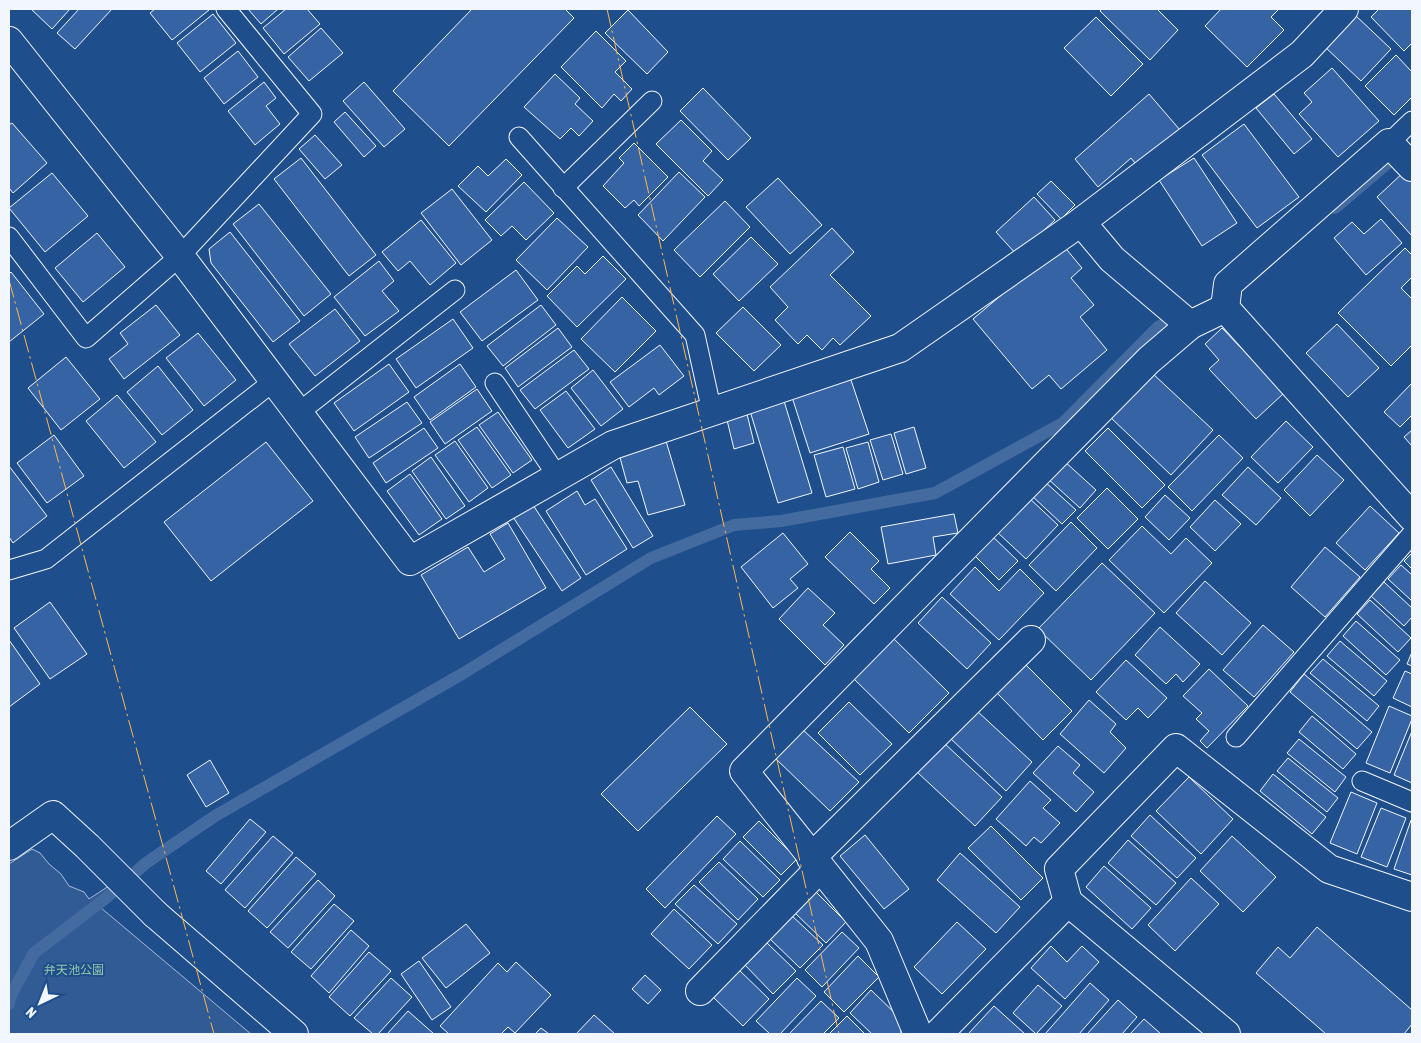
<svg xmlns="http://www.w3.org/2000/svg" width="1421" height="1043" viewBox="0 0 1421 1043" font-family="'Asap Condensed','Noto Sans JP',sans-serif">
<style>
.built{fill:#305b95;stroke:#a8bbd7}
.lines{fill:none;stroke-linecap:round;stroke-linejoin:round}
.stream{stroke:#446ba0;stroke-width:12}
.building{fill:#3563a3;stroke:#f2f6ff}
.service-casing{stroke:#f2f6ff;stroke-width:21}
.minor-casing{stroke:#f2f6ff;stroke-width:30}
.tertiary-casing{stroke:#f2f6ff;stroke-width:30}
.service{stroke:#1f4e8c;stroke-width:19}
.minor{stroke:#1f4e8c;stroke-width:28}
.tertiary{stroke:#1f4e8c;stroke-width:28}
.power{stroke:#ffb74d;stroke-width:1;stroke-dasharray:18 4 2.5 4;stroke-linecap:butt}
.labels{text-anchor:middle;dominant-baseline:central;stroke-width:4;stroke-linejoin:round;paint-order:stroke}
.park-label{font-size:12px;fill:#97c8a6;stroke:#1f4e8c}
</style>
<rect width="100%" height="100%" fill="#1f4e8c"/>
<polygon class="built" points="202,825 187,837 94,902 251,1034 9,1034 9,864 32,849 40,853 49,864 61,874 69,886 84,892 89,899"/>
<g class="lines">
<g class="stream">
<polyline points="1335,208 1402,151"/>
<polyline points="9,1004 11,995 34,953 106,898 146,863 215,816 462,674 651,558 734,525 781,521 935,493 1063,423 1158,327 1181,316"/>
</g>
</g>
<g class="building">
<polygon points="31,9 70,9 52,29"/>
<polygon points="79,9 112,9 75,49 57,33"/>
<polygon points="155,9 208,9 209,10 172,40 150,13"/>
<polygon points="248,9 278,9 261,24"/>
<polygon points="286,9 307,9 320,24 284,54 263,28"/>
<polygon points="472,9 565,9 574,18 449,146 393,91"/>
<polygon points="1102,9 1157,9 1178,30 1150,60 1100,11"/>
<polygon points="1221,9 1279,9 1271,17 1284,30 1247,67 1205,26"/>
<polygon points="1379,9 1412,9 1412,43 1404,51 1371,17"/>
<polygon points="628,10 668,52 647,74 605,33"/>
<polygon points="213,14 236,43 200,72 177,43"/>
<polygon points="1354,14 1391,49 1361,81 1324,46"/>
<polygon points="1096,17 1143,64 1111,96 1064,48"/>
<polygon points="321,28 343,53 309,81 288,57"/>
<polygon points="596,31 626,61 615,72 632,89 621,101 614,94 602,108 561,67"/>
<polygon points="238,51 258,77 224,104 204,78"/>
<polygon points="1396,55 1412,72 1412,97 1394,115 1365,86"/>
<polygon points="1332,68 1379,121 1338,157 1299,114 1312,102 1304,93"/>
<polygon points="555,74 580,98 575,104 593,121 579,136 571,128 560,139 524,107"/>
<polygon points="264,82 276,98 266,106 280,124 255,145 228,111"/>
<polygon points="364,82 405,129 384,147 343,101"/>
<polygon points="703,88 751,138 728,160 680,111"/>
<polygon points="1149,94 1180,130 1138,167 1131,158 1098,187 1075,159"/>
<polygon points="1274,94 1312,139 1294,154 1256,108"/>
<polygon points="345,112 376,146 364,157 334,122"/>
<polygon points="681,120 712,151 703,161 723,180 708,196 656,144"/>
<polygon points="12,123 47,163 13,193 9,188 9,125"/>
<polygon points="1244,124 1299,197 1257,228 1202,155"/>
<polygon points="315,135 342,165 325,179 299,149"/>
<polygon points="634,143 668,177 639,206 634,200 625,208 603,186 624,163 619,158"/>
<polygon points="301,158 376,255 349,276 274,179"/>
<polygon points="1194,158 1237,223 1202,246 1159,180"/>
<polygon points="506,159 522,175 486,212 458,186 478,166 488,176"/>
<polygon points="1405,171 1412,179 1412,236 1377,197"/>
<polygon points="679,172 705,197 663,241 638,215"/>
<polygon points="52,173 88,216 45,252 9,208"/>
<polygon points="778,178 822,225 790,254 746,207"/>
<polygon points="1051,181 1075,205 1061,219 1037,194"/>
<polygon points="524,182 554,213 526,240 512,226 501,236 485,220"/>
<polygon points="452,189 492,240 461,265 421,213"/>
<polygon points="1034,197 1055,220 1017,255 996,232"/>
<polygon points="725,201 750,227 700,277 674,250"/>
<polygon points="259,204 331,294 304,316 233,224"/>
<polygon points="557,218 588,247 547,290 516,260"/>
<polygon points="1381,219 1402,243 1366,275 1334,238 1352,222 1364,234"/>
<polygon points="421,220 456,263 430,285 410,261 398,271 382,252"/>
<polygon points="832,228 854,252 830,275 871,316 840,345 833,338 822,350 807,335 798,344 775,320 788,307 770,287"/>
<polygon points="230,232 300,321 273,342 211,263 209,249"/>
<polygon points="97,233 125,267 83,302 55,268"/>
<polygon points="751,237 778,264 739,301 713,274"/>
<polygon points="1062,244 1082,268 1071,278 1094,305 1080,317 1107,350 1061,389 1049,375 1032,389 973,319"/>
<polygon points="1405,248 1412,255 1412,277 1401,288 1412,299 1412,345 1391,366 1338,313"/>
<polygon points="603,256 626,279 577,327 547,296 577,266 585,274"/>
<polygon points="379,261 394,281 382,291 399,311 365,336 334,297"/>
<polygon points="516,270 538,300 482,341 460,312"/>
<polygon points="11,272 44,314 9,342 9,274"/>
<polygon points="622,297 656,331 615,372 581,339"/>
<polygon points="156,305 180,335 124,379 109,359 128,344 120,333"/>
<polygon points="541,305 556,325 503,366 487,346"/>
<polygon points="743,307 781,345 754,371 716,333"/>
<polygon points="335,309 360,341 315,376 289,344"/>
<polygon points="453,319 473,348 416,388 396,359"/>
<polygon points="1337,324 1379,368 1348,397 1306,353"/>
<polygon points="558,328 572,347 518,387 505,368"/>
<polygon points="1222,328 1284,393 1256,419 1209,369 1219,360 1205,344"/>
<polygon points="198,333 236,380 204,406 166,358"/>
<polygon points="660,345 684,376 659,395 654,388 629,407 610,382"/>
<polygon points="574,350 589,369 535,409 520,390"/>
<polygon points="66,357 100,399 61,430 28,388"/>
<polygon points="389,364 409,392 354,431 334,403"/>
<polygon points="460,364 476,387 430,420 414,397"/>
<polygon points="158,366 193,410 162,435 127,392"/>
<polygon points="593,370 623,409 601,426 571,388"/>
<polygon points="1151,372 1213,430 1171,475 1109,416"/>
<polygon points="850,377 869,434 810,453 792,397"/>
<polygon points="1412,383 1412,415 1400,427 1384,412"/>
<polygon points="477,389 492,411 445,444 430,422"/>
<polygon points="566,391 595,429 568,448 540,410"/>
<polygon points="117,395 156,442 124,468 86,421"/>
<polygon points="784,401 812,493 778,503 750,411"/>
<polygon points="407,402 422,423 369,458 355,437"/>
<polygon points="498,412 532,460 513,473 479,425"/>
<polygon points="747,414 754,443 734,449 727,420"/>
<polygon points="1286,421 1313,447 1278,483 1251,457"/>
<polygon points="477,427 511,475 492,488 458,440"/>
<polygon points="914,427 926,468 906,474 894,433"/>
<polygon points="424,428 438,448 386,483 373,463"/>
<polygon points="1108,428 1165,485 1142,508 1085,451"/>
<polygon points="1412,430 1412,446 1404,437"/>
<polygon points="891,434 903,474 883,480 870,440"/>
<polygon points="54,435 84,476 47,503 17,463"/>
<polygon points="1219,435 1243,458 1192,511 1168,487"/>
<polygon points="455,441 488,488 469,502 435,455"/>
<polygon points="666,441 685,505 648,515 638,481 627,483 619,454"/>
<polygon points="266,442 313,501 211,581 164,522"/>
<polygon points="868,442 879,482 858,489 846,448"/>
<polygon points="843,447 855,489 826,497 814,455"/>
<polygon points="1317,455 1344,480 1310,516 1284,490"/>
<polygon points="431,457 465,506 446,519 412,471"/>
<polygon points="1063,460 1096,490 1080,508 1046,477"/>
<polygon points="9,466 47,516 13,543 9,537"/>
<polygon points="611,467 653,536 633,548 591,480"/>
<polygon points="1248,467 1281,498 1256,525 1222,495"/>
<polygon points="410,474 442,519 419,535 387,491"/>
<polygon points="1043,480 1076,510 1062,524 1030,494"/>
<polygon points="1107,488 1138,519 1108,549 1077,518"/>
<polygon points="577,491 585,505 595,499 627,549 586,575 546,511"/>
<polygon points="1165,495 1190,518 1169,540 1145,517"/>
<polygon points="1028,497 1058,525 1026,559 996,531"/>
<polygon points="1215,500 1241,524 1215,551 1190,527"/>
<polygon points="533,505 581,578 562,591 513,517"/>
<polygon points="1370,506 1399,533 1365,570 1336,543"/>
<polygon points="954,514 958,533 933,537 936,555 888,564 881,527"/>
<polygon points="1071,522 1097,548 1056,591 1029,565"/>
<polygon points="508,523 546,588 459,639 421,575 468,547 484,572 505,559 490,534"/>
<polygon points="1142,526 1171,554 1186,538 1212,563 1164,613 1109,560"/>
<polygon points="850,532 879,561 871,569 890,588 874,604 825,557"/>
<polygon points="783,533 808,564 790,579 798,588 773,608 741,567"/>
<polygon points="989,533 1018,561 999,580 971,552"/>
<polygon points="1325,547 1360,577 1325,617 1291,587"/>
<polygon points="1412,553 1412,569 1404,561"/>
<polygon points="1102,563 1155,613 1091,680 1038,629"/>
<polygon points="1401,565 1412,575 1412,601 1388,579"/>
<polygon points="975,567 999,591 1020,569 1044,593 999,640 950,594"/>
<polygon points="1205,581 1251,623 1222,655 1176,613"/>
<polygon points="1384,582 1412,608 1412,617 1404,626 1371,596"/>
<polygon points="808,588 835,613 823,625 844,645 825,665 779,619"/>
<polygon points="942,597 991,643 967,669 918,623"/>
<polygon points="1370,600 1411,638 1398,652 1357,614"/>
<polygon points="50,602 87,654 50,679 14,628"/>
<polygon points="1356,621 1400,660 1386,675 1343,636"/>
<polygon points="1263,625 1294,652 1254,697 1223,670"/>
<polygon points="1160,627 1200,664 1183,682 1176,674 1166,684 1135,655"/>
<polygon points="892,637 949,693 909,733 852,677"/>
<polygon points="9,640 40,684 9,707"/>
<polygon points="1340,641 1387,681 1374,696 1327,656"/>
<polygon points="1412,652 1412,666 1407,664"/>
<polygon points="1323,659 1379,706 1367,721 1310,673"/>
<polygon points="1126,660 1167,698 1148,718 1138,708 1126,720 1096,692"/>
<polygon points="1024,663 1072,711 1043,740 996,692"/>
<polygon points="1209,669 1248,706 1207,748 1200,741 1209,731 1196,719 1202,713 1183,696"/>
<polygon points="1405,671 1412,674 1412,707 1393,698"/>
<polygon points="1304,674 1372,732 1357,749 1290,692"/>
<polygon points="1089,700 1116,724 1110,732 1126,748 1104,773 1060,734"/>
<polygon points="849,702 892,744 860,775 818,733"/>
<polygon points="1389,706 1412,716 1412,719 1390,773 1366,763"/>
<polygon points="690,707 727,744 638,831 601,794"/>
<polygon points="976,710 1032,762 1006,791 950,738"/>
<polygon points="1312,716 1356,754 1343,769 1299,732"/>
<polygon points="801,728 859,782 830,811 774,757"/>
<polygon points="1412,731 1412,783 1394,775"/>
<polygon points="1299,739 1346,777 1335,792 1287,753"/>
<polygon points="944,743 1002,797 975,826 917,772"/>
<polygon points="1058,746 1080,765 1073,773 1094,792 1076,812 1033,773"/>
<polygon points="1288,758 1338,798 1327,812 1277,771"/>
<polygon points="210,760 229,793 206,807 187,775"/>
<polygon points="1273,774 1326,817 1312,834 1260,791"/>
<polygon points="1189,777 1233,819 1201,854 1156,811"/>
<polygon points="1030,781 1051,800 1043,808 1060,823 1041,843 1034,837 1026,846 996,819"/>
<polygon points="1351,792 1377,803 1357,854 1330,843"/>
<polygon points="1381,808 1406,818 1387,867 1361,857"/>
<polygon points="1150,815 1196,858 1177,878 1131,836"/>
<polygon points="717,816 736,834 665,908 646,889"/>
<polygon points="250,819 266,832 221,884 206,871"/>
<polygon points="1411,820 1412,820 1412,875 1394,869"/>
<polygon points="759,821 797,859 781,875 743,837"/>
<polygon points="991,826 1043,878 1021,900 968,848"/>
<polygon points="865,835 909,889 884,909 840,856"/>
<polygon points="273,836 293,853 245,908 225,890"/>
<polygon points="1232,836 1276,877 1243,912 1200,871"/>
<polygon points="1128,840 1176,883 1156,905 1108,863"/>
<polygon points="740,841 780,880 763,897 723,859"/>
<polygon points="960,853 1020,907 996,933 937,880"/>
<polygon points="296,857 316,874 267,928 248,911"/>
<polygon points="719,862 758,899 738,920 699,882"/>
<polygon points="1104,866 1151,908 1132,929 1086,887"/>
<polygon points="1191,878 1219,904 1175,951 1148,925"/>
<polygon points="318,880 335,896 288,948 270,932"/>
<polygon points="694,885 737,924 718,944 675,904"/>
<polygon points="814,890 846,922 826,943 793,911"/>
<polygon points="334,904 354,921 311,969 291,952"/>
<polygon points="674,909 712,945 689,969 651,934"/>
<polygon points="790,914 823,945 800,968 768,937"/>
<polygon points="957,922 986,949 942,994 914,967"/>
<polygon points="466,924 490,953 446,988 422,958"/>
<polygon points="1317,927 1412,1010 1412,1024 1404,1034 1326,1034 1256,973 1278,947 1290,958"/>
<polygon points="351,930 369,946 329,993 311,976"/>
<polygon points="842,932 859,948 822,987 805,970"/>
<polygon points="764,940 796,971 773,994 742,962"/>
<polygon points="1051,946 1067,962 1082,946 1099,962 1065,999 1031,968"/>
<polygon points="369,952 391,971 350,1016 329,997"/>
<polygon points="858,956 879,977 844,1012 824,992"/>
<polygon points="419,961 451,1007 432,1020 401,974"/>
<polygon points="516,962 551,995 515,1033 508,1027 501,1034 449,1034 440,1026 498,963 507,972"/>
<polygon points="738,969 769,999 743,1026 712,996"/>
<polygon points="645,975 661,990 648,1004 632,989"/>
<polygon points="391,978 412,997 378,1034 373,1034 354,1018"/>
<polygon points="797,978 816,996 780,1034 770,1034 756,1021"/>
<polygon points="1090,983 1109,1000 1079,1034 1045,1034"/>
<polygon points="1038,985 1062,1006 1036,1034 1013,1013"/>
<polygon points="871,990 901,1019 901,1034 872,1034 850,1013"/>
<polygon points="1118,1000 1137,1017 1122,1034 1087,1034"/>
<polygon points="821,1001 839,1018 823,1034 789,1034"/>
<polygon points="994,1006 1025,1034 971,1034 969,1033"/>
<polygon points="408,1011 434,1034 387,1034"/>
<polygon points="594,1015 615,1034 576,1034"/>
<polygon points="847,1016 865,1034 829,1034"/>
<polygon points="1144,1019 1161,1034 1130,1034"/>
<polygon points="541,1028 549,1034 535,1034"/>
</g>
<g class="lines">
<defs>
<g id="service">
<polyline points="519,137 695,335 712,412"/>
<polyline points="1389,143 1412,121"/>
<polyline points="563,188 652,101"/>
<polyline points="9,237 86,338 180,256 312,114 226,9"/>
<polyline points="495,383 558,477"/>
<polyline points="298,413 455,290"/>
<polyline points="9,570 46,559 274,381"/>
<polyline points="1236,737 1412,534"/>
<polyline points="1362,781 1412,802"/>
</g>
<g id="minor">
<polyline points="9,41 180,256 410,561 613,445 900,348 1081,222 1302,54 1344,9"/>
<polyline points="1081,222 1112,259 1190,325"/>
<polyline points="1225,308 1228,284 1389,143 1412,167"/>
<polyline points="9,846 53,815 87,846 155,914"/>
<polyline points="811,858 1031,640"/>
<polyline points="1068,902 1059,869 1176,748 1329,869 1412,897"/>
<polyline points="700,991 820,868"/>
<polyline points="918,1034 879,941 744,771 1149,360 1190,325 1225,308 1412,517"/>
<polyline points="938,1034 1068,902 1226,1034"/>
</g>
<polyline id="tertiary" points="155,914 294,1034"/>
</defs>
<use href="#service" class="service-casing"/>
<use href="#minor" class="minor-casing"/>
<use href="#tertiary" class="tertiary-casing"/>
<use href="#service" class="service"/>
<use href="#minor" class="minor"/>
<use href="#tertiary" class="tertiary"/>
<g class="power">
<polyline points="607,9 839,1034"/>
<polyline points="9,280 214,1034"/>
</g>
</g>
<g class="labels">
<g class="park-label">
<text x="74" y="970">弁天池公園</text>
</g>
</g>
<rect width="1421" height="1043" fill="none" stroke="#f2f6ff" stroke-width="20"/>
<g transform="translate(40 1003) rotate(223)" stroke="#1f4e8c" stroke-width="4" paint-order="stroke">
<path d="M0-4L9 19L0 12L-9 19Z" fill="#f2f6ff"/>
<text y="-8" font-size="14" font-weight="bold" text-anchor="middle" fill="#f2f6ff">N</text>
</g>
</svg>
